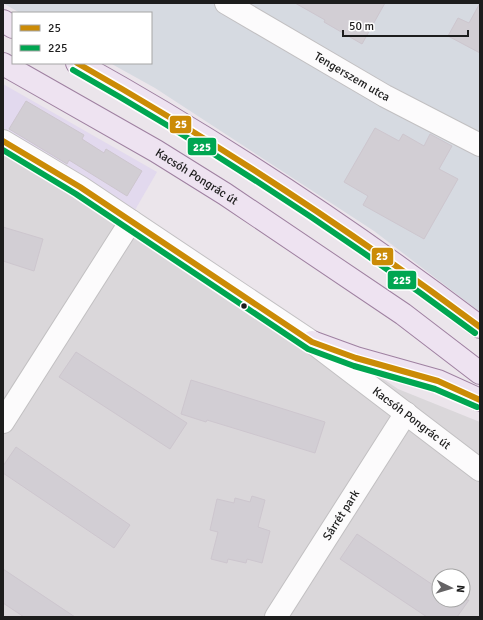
<svg xmlns="http://www.w3.org/2000/svg" width="483" height="620" viewBox="0 0 483 620" font-family="Signika,sans-serif">
<style>
.residential{fill:#dad7da;fill-rule:evenodd}
.commercial{fill:#e2d9ee}
.industrial{fill:#d6dae1}
.building{fill:#d2ced4;stroke:#cdc6ce}
.lines{fill:none;stroke-linecap:round;stroke-linejoin:round}
.minor-casing{stroke:#c2c0c2;stroke-width:24}
.major-casing{stroke:#9f81a1;stroke-width:24}
.minor{stroke:#fcfbfc;stroke-width:22}
.major{stroke:#eee3f1;stroke-width:22}
.bus-1-casing{stroke:#fff;stroke-width:9}
.bus-2-casing{stroke:#fff;stroke-width:9}
.bus-1{stroke:#cb8b06;stroke-width:6}
.bus-2{stroke:#00a651;stroke-width:6}
.bus-dot{fill:#1d1d1d;stroke:#fff;stroke-width:1.5}
.labels{text-anchor:middle;dominant-baseline:central;stroke-width:4;stroke-linejoin:round;paint-order:stroke}
.street-label{font-size:12px;fill:#1d1d1d;stroke:#fff}
.line-badge{stroke:#fff;stroke-width:1.5}
.badge-label{font-size:11px;text-anchor:middle;font-weight:bold;fill:#fff}
</style>
<rect width="100%" height="100%" fill="#ebe5eb"/>
<path class="residential" d="M3,128L135,210L398,389L480,422V617H3ZM439,576H463V600H439Z"/>
<polygon class="commercial" points="3,84 157,172 135,210 3,128"/>
<polygon class="industrial" points="3,3 480,3 480,312 374,231 155,88 110,63 151,63 151,13 20,13"/>
<g class="building">
<polygon points="295,3 385,3 362,44 324,22 325,20"/>
<polygon points="480,3 480,53 448,36 458,18 469,23"/>
<polygon points="26,101 84,135 82,139 104,153 106,149 142,171 127,196 69,160 67,164 9,129"/>
<polygon points="375,128 399,141 403,134 424,146 430,134 452,146 439,169 458,179 424,239 363,205 368,196 344,182"/>
<polygon points="3,227 43,239 34,271 3,261"/>
<polygon points="76,352 187,423 170,449 59,377"/>
<polygon points="191,380 325,422 315,453 207,420 206,422 181,414"/>
<polygon points="16,447 130,525 114,548 3,473 3,466"/>
<polygon points="252,496 265,500 258,527 270,531 262,563 247,559 246,563 228,559 227,563 211,559 218,532 210,530 217,499 234,503 235,498 250,502"/>
<polygon points="357,534 439,589 439,600 469,600 457,617 427,617 340,559"/>
<polygon points="3,569 75,617 24,617 3,603"/>
</g>
<g class="lines">
<defs>
<g id="minor">
<path id="s1" d="M226,3L385,96L480,145"/>
<path id="s2" d="M3,141L80,187L312,342L480,470"/>
<polyline points="3,422 131,221"/>
<path id="s3" d="M276,617L406,413"/>
</g>
<g id="major">
<polyline points="3,21 13,27"/>
<path d="M77,63C218,141 352,230 480,327"/>
<path id="s4" d="M3,64L156,151L225,194L403,314L480,373"/>
<polyline points="312,342 356,358 438,381 480,400"/>
</g>
</defs>
<use href="#minor" class="minor-casing"/>
<use href="#major" class="major-casing"/>
<use href="#minor" class="minor"/>
<use href="#major" class="major"/>
<defs>
<g id="bus-1">
<path d="M77,63C218,143 350,230 480,327"/>
<polyline points="3,141 80,187 312,342 356,358 438,381 480,400"/>
</g>
<g id="bus-2">
<path d="M73,70C214,150 345,236 475,333"/>
<polyline points="3,150 76,194 308,349 354,366 435,389 477,407"/>
</g>
</defs>
<use href="#bus-1" class="bus-1-casing"/>
<use href="#bus-2" class="bus-2-casing"/>
<use href="#bus-1" class="bus-1"/>
<use href="#bus-2" class="bus-2"/>
</g>
<circle class="bus-dot" cx="244" cy="306" r="3.5"/>
<g class="labels">
<g class="street-label">
<text stroke="none"><textPath href="#s1" startOffset="146">Tengerszem utca</textPath></text>
<text stroke="none"><textPath href="#s4" startOffset="224">Kacsóh Pongrác út</textPath></text>
<text stroke="none"><textPath href="#s2" startOffset="494">Kacsóh Pongrác út</textPath></text>
<text stroke="none"><textPath href="#s3" startOffset="121">Sárrét park</textPath></text>
</g>
</g>
<g class="line-badge">
<rect x="169" y="115" width="23" height="19" rx="4" fill="#cb8b06"/>
<rect x="187" y="137" width="30" height="19" rx="4" fill="#00a651"/>
<rect x="371" y="247" width="23" height="19" rx="4" fill="#cb8b06"/>
<rect x="387" y="270" width="30" height="20" rx="4" fill="#00a651"/>
</g>
<g class="badge-label">
<text x="181" y="128">25</text>
<text x="202" y="151">225</text>
<text x="382" y="260">25</text>
<text x="402" y="284">225</text>
</g>
<rect width="483" height="620" fill="none" stroke="#1d1d1d" stroke-width="8"/>
<rect x="12" y="12" width="140" height="52" fill="#ffffff" stroke="#a5a5a5"/>
<rect x="20" y="25" width="20" height="6" fill="#cb8b06" stroke="#a5a5a5"/>
<text x="48" y="32" font-size="12" fill="#1d1d1d">25</text>
<rect x="20" y="45" width="20" height="6" fill="#00a651" stroke="#a5a5a5"/>
<text x="48" y="52" font-size="12" fill="#1d1d1d">225</text>
<g transform="translate(451 588) rotate(95)"><circle r="19" fill="#ffffff" stroke="#a5a5a5"/>
<path d="M0-3L7 15L0 10L-7 15Z" fill="#656365"/>
<text y="-6" font-size="11" font-weight="bold" text-anchor="middle" fill="#1d1d1d">N</text>
</g>
<path d="M343 30v6h125v-6" fill="none" stroke="#1d1d1d" stroke-width="2"/>
<text x="349" y="30" font-size="12" fill="#1d1d1d" stroke="#ffffff" stroke-width="3" paint-order="stroke">50 m</text>
</svg>
